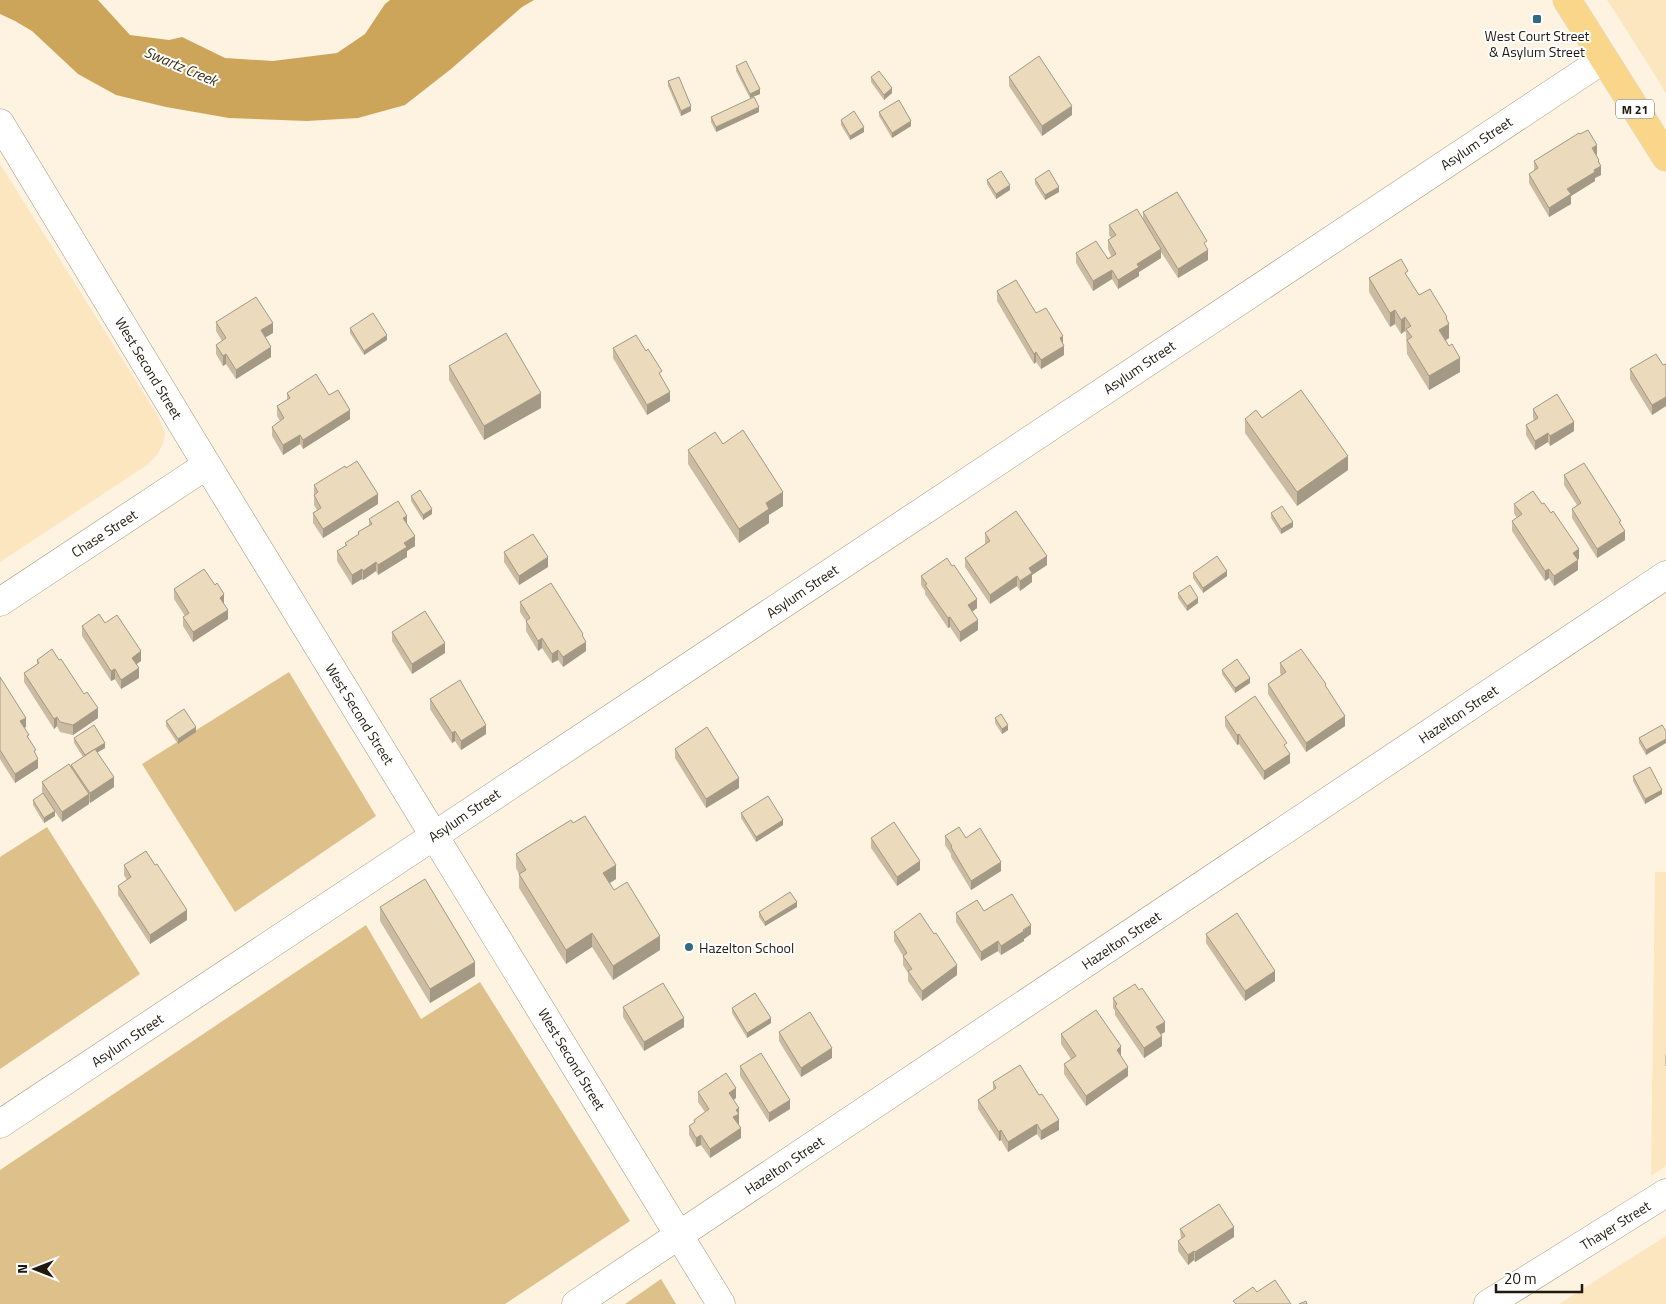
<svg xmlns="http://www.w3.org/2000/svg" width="1666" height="1304" viewBox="0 0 1666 1304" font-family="'Titillium Web',sans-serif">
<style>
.built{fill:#fbe6c0}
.green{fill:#ddc08a}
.water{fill:#cda55a}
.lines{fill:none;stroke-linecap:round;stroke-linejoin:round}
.minor-casing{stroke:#a59579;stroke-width:29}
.tertiary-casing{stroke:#a59579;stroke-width:29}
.primary-casing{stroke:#dbdad8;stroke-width:29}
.minor{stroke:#fff;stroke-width:28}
.tertiary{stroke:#fff;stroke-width:28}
.primary{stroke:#fad68b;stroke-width:28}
.wall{fill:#cabba2}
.shaded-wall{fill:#a49984}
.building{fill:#ebdabc;stroke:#a49984}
.poi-dot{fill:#326983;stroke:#fff;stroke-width:2}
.labels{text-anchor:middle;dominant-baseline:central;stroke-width:4;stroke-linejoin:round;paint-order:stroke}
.shield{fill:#fff;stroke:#625e56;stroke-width:1}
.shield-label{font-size:12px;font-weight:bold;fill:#1f190e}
.poi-label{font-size:14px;fill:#1f190e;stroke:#fff}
.street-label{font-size:14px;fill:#1f190e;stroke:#fff}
.water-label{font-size:15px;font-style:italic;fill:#3d2c0a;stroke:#fff}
</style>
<rect width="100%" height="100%" fill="#fdf3e0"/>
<g class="built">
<polygon points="1607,0 1666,0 1666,93 1622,23"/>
<polygon points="0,164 158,416 165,434 163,444 157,455 147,465 0,562"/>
<polygon points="1655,872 1666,872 1666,1166 1651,1176"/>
<polygon points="1666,1236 1666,1304 1559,1304"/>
</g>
<g class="green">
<polygon points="289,672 376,816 235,912 142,764"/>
<polygon points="47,827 140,974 0,1069 0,857"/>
<polygon points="366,925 421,1019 480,982 630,1221 505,1304 0,1304 0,1170"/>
<polygon points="661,1279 676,1304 625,1304"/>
</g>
<polygon class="water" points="0,0 98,0 130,35 169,40 182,37 225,58 273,61 337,53 365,34 385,4 390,0 534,0 522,7 451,69 405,105 358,118 307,121 229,118 166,107 116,95 78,74 32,31 15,21 0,14"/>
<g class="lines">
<defs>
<g id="minor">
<polyline points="0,1124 1604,59"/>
<polyline points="576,1304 1666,575"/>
<polyline points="1488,1304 1666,1193"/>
</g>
<g id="tertiary">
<polyline points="0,123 207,465 721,1304"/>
<polyline points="0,602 207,465"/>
</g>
<polyline id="primary" points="1567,0 1666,157"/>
</defs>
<use href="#minor" class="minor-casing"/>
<use href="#tertiary" class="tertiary-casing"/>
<use href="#primary" class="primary-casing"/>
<use href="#minor" class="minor"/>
<use href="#tertiary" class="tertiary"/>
<use href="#primary" class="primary"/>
</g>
<g class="wall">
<polygon points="736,66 760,94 750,98 736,71"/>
<polygon points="871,77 892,93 884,100 871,82"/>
<polygon points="1009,77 1072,115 1042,136 1009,86"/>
<polygon points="668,81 691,111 681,116 668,86"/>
<polygon points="759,112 716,132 711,122 711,117"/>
<polygon points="879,112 911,126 892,138 879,116"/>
<polygon points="841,120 864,132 850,140 841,125"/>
<polygon points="1597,154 1596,155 1599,163 1601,175 1595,178 1595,181 1571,196 1571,204 1549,217 1529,183 1529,174 1534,171 1534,161"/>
<polygon points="1035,179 1059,192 1045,200 1035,184"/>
<polygon points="987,180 1010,190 996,199 987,184"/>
<polygon points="1143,212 1207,248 1208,260 1178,278 1161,252 1161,258 1139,272 1139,276 1118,289 1112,279 1093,291 1076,263 1076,253 1108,259 1111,256 1108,249 1108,240 1111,238 1109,235 1109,225 1143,219"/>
<polygon points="1369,278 1408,278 1419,295 1447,321 1449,338 1446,340 1460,372 1429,390 1407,354 1406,333 1405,331 1401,334 1395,324 1390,327 1369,292"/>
<polygon points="997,291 1036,313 1063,344 1064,355 1041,369 1036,362 1034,364 997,301"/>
<polygon points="216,322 273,333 265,337 271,357 236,379 226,364 223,366 216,354 216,345 222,341 216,331"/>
<polygon points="350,328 387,340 364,355 350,333"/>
<polygon points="613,348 646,351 662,378 670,401 647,415 613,358"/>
<polygon points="1666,364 1666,406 1652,415 1630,379 1630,369 1663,365"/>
<polygon points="449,366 541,408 484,440 449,380"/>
<polygon points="287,393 329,395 350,419 303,449 300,444 283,455 272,436 272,427 280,421 277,416 277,406 287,400"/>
<polygon points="1533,409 1574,431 1550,446 1548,442 1535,450 1526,435 1526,425 1534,420 1533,418"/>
<polygon points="1262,418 1348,470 1297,506 1245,433 1245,419"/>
<polygon points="723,444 783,506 769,515 769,523 739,543 688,464 688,450"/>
<polygon points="346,468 378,504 323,538 313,523 313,513 317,510 314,505 314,485"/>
<polygon points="1564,475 1621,524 1625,540 1597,558 1572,518 1572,509 1577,505 1564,485"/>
<polygon points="411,496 432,514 423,520 411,501"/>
<polygon points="1514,504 1579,559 1577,559 1578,570 1554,586 1549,578 1545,581 1512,531 1512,521 1517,518 1514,513"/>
<polygon points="1271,513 1293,527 1281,534 1271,518"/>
<polygon points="369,519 407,523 415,546 407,551 407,557 378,575 376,571 363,580 362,579 352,585 337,561 337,551 345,546 345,543 358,535 358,532 369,525"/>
<polygon points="985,533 1047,565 1032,575 1032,582 1020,591 1017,586 990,604 965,567 965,558 985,544"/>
<polygon points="504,552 548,567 519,585 504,562"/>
<polygon points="1193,573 1227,576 1203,593 1193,578"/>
<polygon points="921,576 977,608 972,611 978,630 960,642 950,627 948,628 925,594 925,591 921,585"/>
<polygon points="174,589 224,604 228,619 193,642 183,626 183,617 185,616 174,599"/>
<polygon points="1178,593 1198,603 1187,611 1178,598"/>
<polygon points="520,602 583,637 586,651 563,667 558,660 552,663 542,648 538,651 526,631 526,621 520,612"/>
<polygon points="105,623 141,661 137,664 139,678 121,689 115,679 111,681 82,636 82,626"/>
<polygon points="392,632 445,653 412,674 392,641"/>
<polygon points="37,660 98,718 73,735 60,732 57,726 54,729 24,682 24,673 37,664"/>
<polygon points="1280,663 1326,687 1345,726 1306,752 1268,694 1268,684 1281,675 1280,673"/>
<polygon points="1222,670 1250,683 1235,693 1222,674"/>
<polygon points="0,677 26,727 24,728 36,756 38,768 15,783 0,759"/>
<polygon points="430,699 486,734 461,750 455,741 452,743 430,709"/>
<polygon points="1225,717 1287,749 1290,763 1264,780 1239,744 1237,745 1225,726"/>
<polygon points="995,718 1008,730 1002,734 995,723"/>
<polygon points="166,721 196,732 178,744 166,726"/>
<polygon points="1662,725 1646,755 1639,743 1639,738"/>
<polygon points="74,738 105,748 97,752 114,787 90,803 89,801 89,804 62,822 42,792 42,782 71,767 71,765 83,757 74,743"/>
<polygon points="675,749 739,788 706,808 675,758"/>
<polygon points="1633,776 1662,794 1645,804 1633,781"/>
<polygon points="33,800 55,816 44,823 33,805"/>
<polygon points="741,813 783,825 756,842 741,818"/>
<polygon points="573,823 616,879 610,883 614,890 660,950 613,980 592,947 566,964 519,888 519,874 516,868 516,854"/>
<polygon points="945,836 966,838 1001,871 971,890 951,857 951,854 945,845"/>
<polygon points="871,838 920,870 897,886 871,848"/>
<polygon points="124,865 155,865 187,920 150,944 118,895 118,886 127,880 124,875"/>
<polygon points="380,907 475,976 430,1003 380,921"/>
<polygon points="797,907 765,926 759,917 759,912"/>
<polygon points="984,911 1031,934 1024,939 1024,941 1001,955 998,951 981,961 956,922 956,913"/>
<polygon points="894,932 957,975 922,1001 908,981 908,973 903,965 903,956 894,941"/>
<polygon points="1206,934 1275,981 1245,1001 1206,943"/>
<polygon points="1113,998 1165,1032 1161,1034 1162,1046 1144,1058 1115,1015 1115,1011 1113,1008"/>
<polygon points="623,1007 684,1027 644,1051 623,1017"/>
<polygon points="732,1008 771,1023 747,1038 732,1013"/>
<polygon points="779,1032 832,1058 801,1077 779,1041"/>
<polygon points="1061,1034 1121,1056 1128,1076 1086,1106 1064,1074 1064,1064 1071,1059 1061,1044"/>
<polygon points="1666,1052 1666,1066 1665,1066 1665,1057"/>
<polygon points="740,1066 790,1109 769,1122 740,1076"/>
<polygon points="993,1082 1059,1130 1041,1140 1037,1134 1008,1152 1001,1140 999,1141 978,1109 978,1100 993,1090"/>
<polygon points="698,1092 736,1098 734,1100 739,1117 739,1124 738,1124 741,1138 710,1158 701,1145 696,1147 689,1135 689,1126 694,1123 694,1120 705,1112 698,1102"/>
<polygon points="1180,1229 1234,1237 1195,1262 1194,1260 1188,1265 1178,1251 1178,1241 1181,1239"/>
</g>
<g class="shaded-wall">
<polygon points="892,88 892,93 884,100 884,95"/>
<polygon points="760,89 760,94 750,98 750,94"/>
<polygon points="691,106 691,111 681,116 681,111"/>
<polygon points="1072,106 1072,115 1042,136 1042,126"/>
<polygon points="759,107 759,112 716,132 716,127"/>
<polygon points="911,121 911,126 892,138 892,133"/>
<polygon points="864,127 864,132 850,140 850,136"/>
<polygon points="1597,145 1597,154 1592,158 1592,148"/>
<polygon points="1599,160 1599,166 1601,166 1601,175 1595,178 1595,181 1571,196 1571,204 1549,217 1549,208 1567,189 1594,170 1598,161"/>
<polygon points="1010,185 1010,190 996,199 996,194"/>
<polygon points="1059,187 1059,192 1045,200 1045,195"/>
<polygon points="1161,249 1161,258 1139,272 1139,276 1118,289 1118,280 1137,264"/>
<polygon points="1208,250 1208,260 1178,278 1178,269"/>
<polygon points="1112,270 1112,279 1093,291 1093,281"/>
<polygon points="1395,310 1395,324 1390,327 1390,313"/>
<polygon points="1405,317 1405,331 1401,334 1401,320"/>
<polygon points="1447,317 1447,325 1449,324 1449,338 1439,344 1439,330"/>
<polygon points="273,323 273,333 261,340 261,330"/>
<polygon points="387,335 387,340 364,355 364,351"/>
<polygon points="1063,336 1063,346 1060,338"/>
<polygon points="1064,346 1064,355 1041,369 1041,360"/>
<polygon points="271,347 271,357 236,379 236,370"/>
<polygon points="1036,352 1036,362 1034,364 1034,354"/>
<polygon points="226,354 226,364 223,366 223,356"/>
<polygon points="1460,358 1460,372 1429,390 1429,376"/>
<polygon points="670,392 670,401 647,415 647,405"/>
<polygon points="541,393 541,408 484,440 484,426"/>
<polygon points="1666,397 1666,406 1652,415 1652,405"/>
<polygon points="350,410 350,419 303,449 303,440"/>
<polygon points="1574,422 1574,431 1550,446 1550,436"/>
<polygon points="1548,433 1548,442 1535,450 1535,441"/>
<polygon points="300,435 300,444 283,455 283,445"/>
<polygon points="1348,456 1348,470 1297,506 1297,492"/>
<polygon points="783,492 783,506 769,515 769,523 739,543 739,529 766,503"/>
<polygon points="378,494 378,504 323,538 323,529"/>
<polygon points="432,509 432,514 423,520 423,515"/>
<polygon points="407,516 407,525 403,518"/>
<polygon points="1293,522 1293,527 1281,534 1281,529"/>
<polygon points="1625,531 1625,540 1597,558 1597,549"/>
<polygon points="415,536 415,546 407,551 407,557 378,575 378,565 404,543"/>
<polygon points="1579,549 1579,559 1573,562 1573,553"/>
<polygon points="1047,556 1047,565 1032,575 1032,582 1020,591 1020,581 1029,568"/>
<polygon points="548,557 548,567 519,585 519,576"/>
<polygon points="1578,560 1578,570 1554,586 1554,576"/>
<polygon points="376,562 376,571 363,580 363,571"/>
<polygon points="362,569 362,579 352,585 352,575"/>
<polygon points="1549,569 1549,578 1545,581 1545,571"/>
<polygon points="1227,571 1227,576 1203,593 1203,588"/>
<polygon points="1017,576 1017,586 990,604 990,595"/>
<polygon points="224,594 224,604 220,607 220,598"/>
<polygon points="1198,598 1198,603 1187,611 1187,606"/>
<polygon points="977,599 977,608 968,615 968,605"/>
<polygon points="228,610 228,619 193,642 193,632"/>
<polygon points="950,617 950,627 948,628 948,618"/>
<polygon points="978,620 978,630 960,642 960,632"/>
<polygon points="542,638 542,648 538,651 538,641"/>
<polygon points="586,642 586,651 563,667 563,657"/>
<polygon points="445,643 445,653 412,674 412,664"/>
<polygon points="558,650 558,660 552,663 552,654"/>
<polygon points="141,651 141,661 132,667 132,658"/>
<polygon points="139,668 139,678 121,689 121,680"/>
<polygon points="115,669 115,679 111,681 111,671"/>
<polygon points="1250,678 1250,683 1235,693 1235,688"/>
<polygon points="98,708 98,718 73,735 73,725"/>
<polygon points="1345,716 1345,726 1306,752 1306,743"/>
<polygon points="57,717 57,726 54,729 54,719"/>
<polygon points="26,718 26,727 20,731 20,721"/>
<polygon points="486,725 486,734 461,750 461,741"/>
<polygon points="1008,725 1008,730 1002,734 1002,729"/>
<polygon points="196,727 196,732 178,744 178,739"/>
<polygon points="455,731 455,741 452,743 452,733"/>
<polygon points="1239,734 1239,744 1237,745 1237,735"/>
<polygon points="1666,739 1666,743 1646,755 1646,750"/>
<polygon points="105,743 105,748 85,760 85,755"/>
<polygon points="1290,754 1290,763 1264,780 1264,771"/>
<polygon points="38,759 38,768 15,783 15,774"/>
<polygon points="114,777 114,787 90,803 90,793"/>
<polygon points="739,778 739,788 706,808 706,799"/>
<polygon points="1662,790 1662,794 1645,804 1645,799"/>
<polygon points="89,794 89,804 62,822 62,812"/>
<polygon points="55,811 55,816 44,823 44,818"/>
<polygon points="783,820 783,825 756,842 756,837"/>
<polygon points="920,861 920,870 897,886 897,877"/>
<polygon points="1001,862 1001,871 971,890 971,881"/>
<polygon points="616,865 616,879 603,887 603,873"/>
<polygon points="797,902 797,907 765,926 765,922"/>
<polygon points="187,910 187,920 150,944 150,935"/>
<polygon points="1031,925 1031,934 1024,939 1024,941 1001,955 1001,946"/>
<polygon points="592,933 592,947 566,964 566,950"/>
<polygon points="660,936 660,950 613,980 613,966"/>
<polygon points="998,941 998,951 981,961 981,952"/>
<polygon points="475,962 475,976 430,1003 430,989"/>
<polygon points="957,965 957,975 922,1001 922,991"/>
<polygon points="1275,971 1275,981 1245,1001 1245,991"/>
<polygon points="684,1018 684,1027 644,1051 644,1042"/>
<polygon points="771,1018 771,1023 747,1038 747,1033"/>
<polygon points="1165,1022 1165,1032 1156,1037 1156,1027"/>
<polygon points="1162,1036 1162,1046 1144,1058 1144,1048"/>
<polygon points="1121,1046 1121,1056 1117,1059 1117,1050"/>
<polygon points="832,1048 832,1058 801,1077 801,1068"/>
<polygon points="1128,1067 1128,1076 1086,1106 1086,1096"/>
<polygon points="736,1088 736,1098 729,1102 729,1093"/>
<polygon points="790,1100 790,1109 769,1122 769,1113"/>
<polygon points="739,1108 739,1124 733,1127 733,1117 736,1110"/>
<polygon points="1059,1120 1059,1130 1041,1140 1041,1131"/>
<polygon points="1037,1124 1037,1134 1008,1152 1008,1142"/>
<polygon points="741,1128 741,1138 710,1158 710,1149"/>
<polygon points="1001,1130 1001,1140 999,1141 999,1132"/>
<polygon points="701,1135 701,1145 696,1147 696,1138"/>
<polygon points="1234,1227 1234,1237 1195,1262 1195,1252"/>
<polygon points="1194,1251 1194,1260 1188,1265 1188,1255"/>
</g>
<g class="building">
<polygon points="1039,56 1072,106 1042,126 1009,77"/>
<polygon points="746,61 760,89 750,94 736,66"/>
<polygon points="879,71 892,88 884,95 871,77"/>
<polygon points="679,77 691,106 681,111 668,81"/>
<polygon points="754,97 759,107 716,127 711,117"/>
<polygon points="899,100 911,121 892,133 879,112"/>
<polygon points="854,111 864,127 850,136 841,120"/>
<polygon points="1588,130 1597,145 1592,148 1599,160 1598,161 1601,166 1594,170 1595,172 1567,189 1571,194 1549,208 1529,174 1538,168 1534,161 1579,133 1580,134"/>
<polygon points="1049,170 1059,187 1045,195 1035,179"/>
<polygon points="1001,171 1010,185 996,194 987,180"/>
<polygon points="1177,192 1207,241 1204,243 1208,250 1178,269 1143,212"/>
<polygon points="1137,209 1161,249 1137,264 1139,267 1118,280 1112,270 1093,281 1076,253 1096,241 1108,259 1116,254 1108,240 1116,235 1109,225"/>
<polygon points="1401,259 1408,271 1405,273 1419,295 1430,289 1447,317 1446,318 1449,324 1439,330 1449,346 1452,344 1460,358 1429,376 1407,340 1412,337 1406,329 1411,326 1405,317 1401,320 1395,310 1390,313 1369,278"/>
<polygon points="1016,280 1036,313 1046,308 1063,336 1060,338 1064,346 1041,360 1036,352 1034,354 997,291"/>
<polygon points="256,297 273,323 261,330 271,347 236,370 226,354 223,356 216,345 226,338 216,322"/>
<polygon points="373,313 387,335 364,351 350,328"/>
<polygon points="506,333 541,393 484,426 449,366"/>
<polygon points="636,335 646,351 648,349 662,371 659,373 670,392 647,405 613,348"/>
<polygon points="1656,354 1663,365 1666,364 1666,397 1652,405 1630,369"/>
<polygon points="316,374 329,395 338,390 350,410 303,440 300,435 283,445 272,427 284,418 277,406 290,398 287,393"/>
<polygon points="1301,390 1348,456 1297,492 1245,419 1256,410 1262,418"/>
<polygon points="1557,394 1574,422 1550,436 1548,433 1535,441 1526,425 1538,418 1533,409"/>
<polygon points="743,430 783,492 766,503 769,509 739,529 688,450 715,432 723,444"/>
<polygon points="357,461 378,494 323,529 313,513 321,508 314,495 318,492 314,485 345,466 346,468"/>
<polygon points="1584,463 1621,521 1619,522 1625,531 1597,549 1572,509 1581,503 1564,475"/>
<polygon points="420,490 432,509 423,515 411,496"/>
<polygon points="1533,491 1542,504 1544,503 1551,513 1553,511 1579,549 1573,553 1578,560 1554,576 1549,569 1545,571 1512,521 1522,514 1514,504"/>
<polygon points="398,501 407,516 403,518 415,536 404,543 407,547 378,565 376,562 363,571 362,569 352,575 337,551 347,545 345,543 359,534 358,532 372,524 369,519"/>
<polygon points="1282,506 1293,522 1281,529 1271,513"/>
<polygon points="1016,511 1047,556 1029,568 1032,573 1020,581 1017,576 990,595 965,558 990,541 985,533"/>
<polygon points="533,534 548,557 519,576 504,552"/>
<polygon points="1217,556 1227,571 1203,588 1193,573"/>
<polygon points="947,558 952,566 954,565 977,599 968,605 978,620 960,632 950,617 948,618 925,585 927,584 921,576"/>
<polygon points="204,569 215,585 217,583 224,594 220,598 228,610 193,632 183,617 189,613 174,589"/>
<polygon points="551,583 583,634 582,635 586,642 563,657 558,650 552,654 542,638 538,641 526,621 530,618 520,602"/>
<polygon points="1190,585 1198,598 1187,606 1178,593"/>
<polygon points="425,611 445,643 412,664 392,632"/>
<polygon points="99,614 105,623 117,615 141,651 132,658 139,668 121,680 115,669 111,671 82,626"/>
<polygon points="52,649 59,660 61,659 84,694 87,692 98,708 73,725 60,722 57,717 54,719 24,673 39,663 37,660"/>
<polygon points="1301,649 1326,684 1325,685 1345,716 1306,743 1268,684 1286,672 1280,663"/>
<polygon points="1237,659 1250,678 1235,688 1222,670"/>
<polygon points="0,677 26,718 20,721 29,735 27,736 36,750 34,751 38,759 15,774 0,750"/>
<polygon points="460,680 486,725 461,741 455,731 452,733 430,699"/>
<polygon points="1255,696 1287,743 1284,745 1290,754 1264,771 1239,734 1237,735 1225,717"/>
<polygon points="184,709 196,727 178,739 166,721"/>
<polygon points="1001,714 1008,725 1002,729 995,718"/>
<polygon points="94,725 105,743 85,755 74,738"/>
<polygon points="1662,725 1666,731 1666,739 1646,750 1639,738"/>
<polygon points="707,727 739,778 706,799 675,749"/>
<polygon points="95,749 114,777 90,793 71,765"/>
<polygon points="69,764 89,794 62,812 42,782"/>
<polygon points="1650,767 1662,790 1645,799 1633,776"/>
<polygon points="43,793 55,811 44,818 33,800"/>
<polygon points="768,796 783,820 756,837 741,813"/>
<polygon points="585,816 616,865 603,873 614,890 627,882 660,936 613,966 592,933 566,950 519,874 526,870 516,854 571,820 573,823"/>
<polygon points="894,822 920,861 897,877 871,838"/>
<polygon points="959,827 966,838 980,828 1001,862 971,881 951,847 952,846 945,836"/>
<polygon points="146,851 155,865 157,864 187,910 150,935 118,886 131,877 124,865"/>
<polygon points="425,879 475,962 430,989 380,907"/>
<polygon points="790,892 797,902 765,922 759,912"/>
<polygon points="1012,894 1031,925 1023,930 1024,931 1001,946 998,941 981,952 956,913 977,900 984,911"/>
<polygon points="920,913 934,934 936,933 957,965 922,991 908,971 912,969 903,956 907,953 894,932"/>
<polygon points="1237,913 1275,971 1245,991 1206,934"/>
<polygon points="663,983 684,1018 644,1042 623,1007"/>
<polygon points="1135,984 1139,990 1142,988 1165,1022 1156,1027 1162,1036 1144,1048 1115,1006 1117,1004 1113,998"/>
<polygon points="755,993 771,1018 747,1033 732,1008"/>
<polygon points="1096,1010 1121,1046 1117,1050 1128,1067 1086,1096 1064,1064 1076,1056 1061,1034"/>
<polygon points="810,1012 832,1048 801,1068 779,1032"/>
<polygon points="761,1053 790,1100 769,1113 740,1066"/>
<polygon points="1020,1065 1039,1095 1042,1094 1059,1120 1041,1131 1037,1124 1008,1142 1001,1130 999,1132 978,1100 996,1088 993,1082"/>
<polygon points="726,1073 736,1088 729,1093 739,1108 736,1110 739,1114 733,1117 741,1128 710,1149 701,1135 696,1138 689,1126 695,1122 694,1120 709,1109 698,1092"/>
<polygon points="1219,1204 1234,1227 1195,1252 1194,1251 1188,1255 1178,1241 1185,1236 1180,1229"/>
<polygon points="1275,1280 1291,1304 1236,1304 1233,1301 1253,1287 1257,1292"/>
<polygon points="1306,1301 1307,1304 1299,1304"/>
</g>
<g class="poi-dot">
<rect x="1532" y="14" width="10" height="10" rx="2.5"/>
<circle cx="689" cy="947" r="5"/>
</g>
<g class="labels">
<rect class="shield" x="1616" y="99.5" width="38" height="19" rx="4"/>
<g class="shield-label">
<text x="1635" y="109">M 21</text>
</g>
<g class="poi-label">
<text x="1537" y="35">West Court Street<tspan x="1537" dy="16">&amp; Asylum Street</tspan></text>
<text x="699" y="947" text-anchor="start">Hazelton School</text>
</g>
<g class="street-label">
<text transform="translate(1476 143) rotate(-34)">Asylum Street</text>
<text transform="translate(1139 367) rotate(-34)">Asylum Street</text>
<text transform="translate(149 368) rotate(59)">West Second Street</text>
<text transform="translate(104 533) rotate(-33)">Chase Street</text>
<text transform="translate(802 591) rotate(-34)">Asylum Street</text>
<text transform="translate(360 714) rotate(58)">West Second Street</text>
<text transform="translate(1458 714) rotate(-34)">Hazelton Street</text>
<text transform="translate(464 815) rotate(-34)">Asylum Street</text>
<text transform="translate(1121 940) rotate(-34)">Hazelton Street</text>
<text transform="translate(127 1040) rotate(-34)">Asylum Street</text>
<text transform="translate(572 1059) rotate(59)">West Second Street</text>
<text transform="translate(784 1165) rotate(-34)">Hazelton Street</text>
<text transform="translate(1615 1225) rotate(-32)">Thayer Street</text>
</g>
<g class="water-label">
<text transform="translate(181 66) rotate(23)">Swartz Creek</text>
</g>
</g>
<g transform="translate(35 1269) rotate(270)" stroke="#ffffff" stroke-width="4" paint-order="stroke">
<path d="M0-4L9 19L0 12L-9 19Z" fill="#1f190e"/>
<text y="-8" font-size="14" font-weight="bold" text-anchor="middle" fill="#1f190e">N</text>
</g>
<path d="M1496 1284v8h86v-8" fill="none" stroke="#1f190e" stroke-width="2.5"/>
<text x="1504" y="1284" font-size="15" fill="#1f190e" stroke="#ffffff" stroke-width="4" paint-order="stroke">20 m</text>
</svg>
